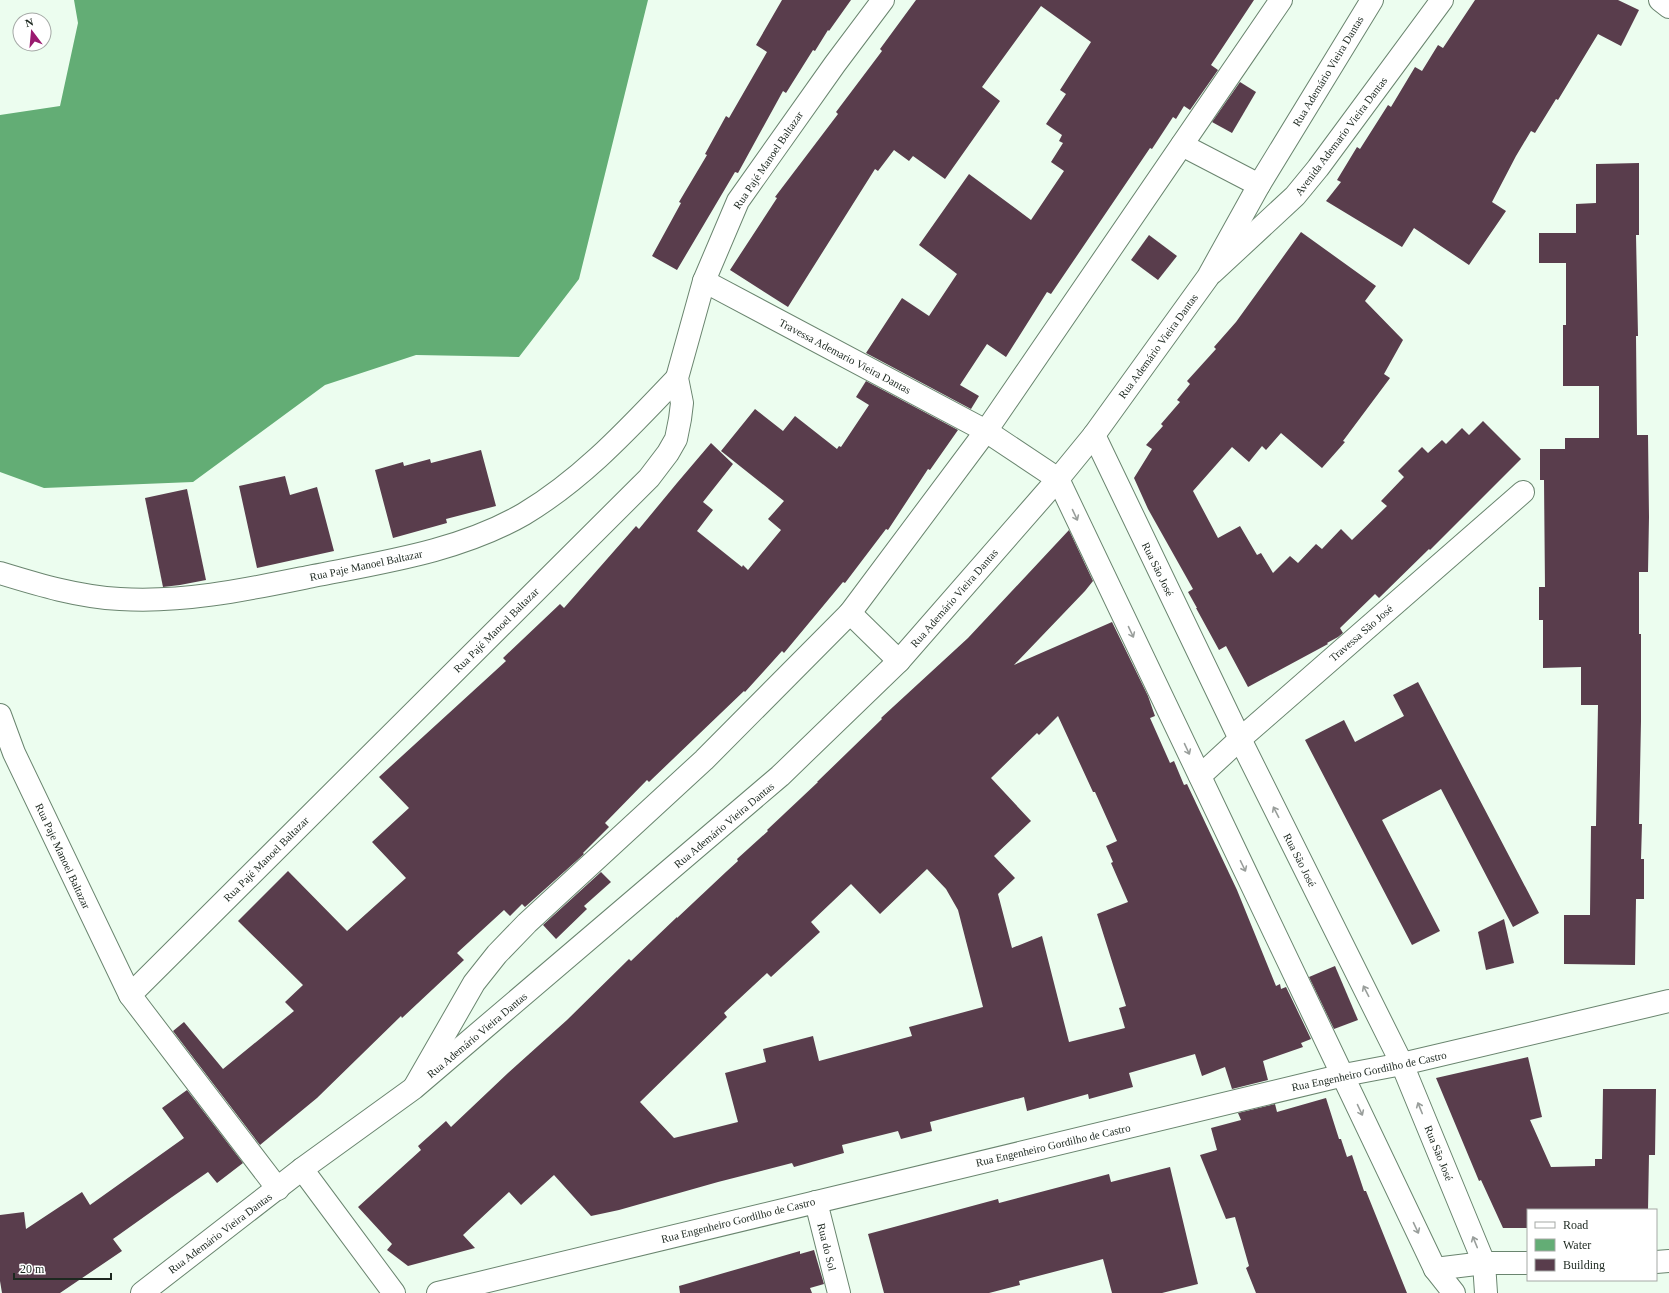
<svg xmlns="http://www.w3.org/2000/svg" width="1669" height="1293" viewBox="0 0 1669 1293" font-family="'Times New Roman',serif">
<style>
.water{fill:#63ad75}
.building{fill:#593d4c;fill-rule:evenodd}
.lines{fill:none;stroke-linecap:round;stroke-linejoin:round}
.minor-casing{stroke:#6a856f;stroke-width:24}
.secondary-casing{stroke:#6a856f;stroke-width:24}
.minor{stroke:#fff;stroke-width:22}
.secondary{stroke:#fff;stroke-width:22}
.oneway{stroke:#999e9b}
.labels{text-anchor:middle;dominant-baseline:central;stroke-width:4;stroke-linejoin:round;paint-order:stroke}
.street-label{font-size:11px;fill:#1d2820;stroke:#fff}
</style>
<rect width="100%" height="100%" fill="#ecfdef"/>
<polygon class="water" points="74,0 648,0 579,279 519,357 416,355 325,385 193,482 44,488 0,472 0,115 60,106 78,23"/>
<g class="building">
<polygon points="782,0 851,0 829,31 828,30 815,51 813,50 786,93 783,91 738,173 735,172 677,270 652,256 681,203 679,202 707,155 705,154 726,116 729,118 767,52 756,45"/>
<polygon points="916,0 1254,0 1211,65 1218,70 1190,110 1184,106 1176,119 1173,117 1152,149 1150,148 1051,294 1047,292 1006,357 987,344 960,385 979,396 971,409 866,353 902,298 929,316 957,274 919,245 969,174 1031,220 1064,171 1051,162 1063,143 1059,141 1062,135 1046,124 1066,94 1060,90 1091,42 1041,6 982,87 1000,101 945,179 913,156 909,161 894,150 878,171 875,169 788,307 730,270 777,198 775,197 838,114 836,112 882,51 880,49"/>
<polygon points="1475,0 1618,0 1639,10 1621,46 1598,34 1558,100 1556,99 1535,133 1531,131 1516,156 1492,202 1506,211 1469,265 1414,228 1402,247 1326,201 1341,182 1337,180 1357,147 1360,149 1388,105 1391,107 1415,67 1422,71 1438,45 1443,48"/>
<polygon points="1240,82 1256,92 1232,133 1212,122"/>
<polygon points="1639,163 1639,235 1636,235 1638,336 1636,336 1637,435 1648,435 1649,517 1648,572 1639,572 1639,634 1641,634 1641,721 1639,824 1642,824 1641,859 1644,859 1644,899 1636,899 1635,965 1564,964 1564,915 1590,915 1591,826 1596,826 1598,705 1581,705 1581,667 1543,668 1543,620 1539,620 1539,587 1545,587 1544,480 1540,480 1540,449 1565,449 1565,438 1599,438 1599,386 1563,386 1563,325 1566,325 1566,263 1539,263 1539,233 1576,233 1576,204 1596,203 1596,164"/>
<polygon points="1301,232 1376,286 1365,301 1403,340 1384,374 1390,378 1343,441 1345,442 1322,468 1281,433 1266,450 1262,446 1249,462 1232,447 1193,491 1218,538 1240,526 1257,555 1261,553 1273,573 1290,556 1298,563 1316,544 1322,549 1341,529 1352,540 1387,506 1381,501 1404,477 1398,471 1422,447 1428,453 1442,440 1446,444 1462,428 1469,435 1483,421 1521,459 1430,550 1429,549 1379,598 1375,594 1340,628 1343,633 1338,637 1327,643 1328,644 1248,687 1226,646 1219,650 1196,608 1197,608 1188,592 1193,589 1148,509 1134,478 1152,449 1146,445 1163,426 1161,424 1180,402 1177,400 1190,384 1187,381 1216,349 1214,347 1236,322"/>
<polygon points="1149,235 1177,256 1158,280 1131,260"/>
<polygon points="866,381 958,430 930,470 928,469 888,530 886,529 845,583 843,582 784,653 782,651 745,692 744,691 649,782 647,780 605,823 609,827 583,853 584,854 525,907 522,904 510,916 504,910 457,953 464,960 402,1018 401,1016 317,1098 260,1145 173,1031 184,1022 223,1069 294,1011 285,1002 303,985 238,921 288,871 347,931 406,878 372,842 409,808 379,777 506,661 503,658 560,604 564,608 636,526 639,529 677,483 711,443 733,464 703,502 713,510 697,531 742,567 743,565 748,570 781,530 768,519 784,501 721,451 755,409 783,431 795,416 837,449 839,446 841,447 869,405 856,397"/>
<polygon points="481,450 496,506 446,519 447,523 393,538 375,470 403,462 404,466 430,459 431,463"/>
<polygon points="285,476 290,495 317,487 334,551 257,568 239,486"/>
<polygon points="187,489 206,580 180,585 163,587 145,498"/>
<path d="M1069,530L1093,581L1085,591L1014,665L1112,622L1148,696L1155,716L1150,718L1170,763L1174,761L1184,785L1187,784L1237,890L1276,986L1280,984L1281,989L1286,987L1311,1039L1301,1043L1303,1047L1263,1061L1268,1080L1232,1089L1225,1067L1202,1076L1195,1054L1129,1073L1133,1087L1089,1099L1088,1094L1027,1111L1024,1097L930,1122L932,1131L901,1139L898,1131L842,1145L844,1153L794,1167L792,1163L718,1182L619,1210L591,1216L554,1175L521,1205L509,1192L463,1235L475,1248L408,1266L387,1250L392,1244L358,1207L421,1150L418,1146L446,1121L451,1127L508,1073L567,1020L629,959L631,961L677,917V918L727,871L738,861L737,859L768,831L767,830L818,782H817L882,719L881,718L968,638ZM1058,716L1093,792H1095L1117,841L1106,846L1113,862L1111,863L1128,902L1097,914L1126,1006L1119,1008L1125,1028L1069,1042L1042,936L1012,948L998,894L1015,878L994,856L1031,821L991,778L1037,733L1039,735ZM927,869L946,889L958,910L983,1007L909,1027L912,1036L819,1061L813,1036L763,1049L766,1062L725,1073L738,1122L674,1138L640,1102L727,1017L724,1013L767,973L771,977L820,932L811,922L851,884L880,914Z"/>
<polygon points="1418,682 1539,913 1513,927 1441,789 1382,820 1440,931 1412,945 1305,740 1344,720 1355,742 1404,716 1393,695"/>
<polygon points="601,872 611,882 584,906 587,909 556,939 543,925"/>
<polygon points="1504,919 1514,963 1486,970 1478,932"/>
<polygon points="1335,966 1358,1020 1334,1029 1309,977"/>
<polygon points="1528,1057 1542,1117 1530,1120 1551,1167 1595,1166 1595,1159 1602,1159 1603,1089 1656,1089 1655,1155 1649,1155 1648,1210 1528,1210 1528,1228 1503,1228 1481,1180 1479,1181 1436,1078"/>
<polygon points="187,1090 243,1163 217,1183 208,1172 172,1197 113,1239 122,1251 60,1293 2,1293 0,1281 0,1215 24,1212 26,1229 82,1192 90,1205 184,1138 162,1108"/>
<polygon points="1326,1098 1339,1139 1341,1139 1347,1157 1352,1155 1364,1191 1366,1191 1407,1293 1256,1293 1246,1268 1249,1266 1235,1217 1226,1219 1200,1155 1217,1150 1211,1128 1241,1120 1238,1113 1275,1104 1277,1112"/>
<polygon points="1170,1167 1198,1284 1162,1293 1112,1293 1103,1259 1019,1281 1020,1285 989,1293 884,1293 868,1234 998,1199 999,1203 1109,1174 1111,1182"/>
<polygon points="814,1250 824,1284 810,1288 812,1293 680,1293 679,1286 800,1251 800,1254"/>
</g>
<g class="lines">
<defs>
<g id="minor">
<polyline points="1182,145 1259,185"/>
<polyline points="1212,273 1295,196 1318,168 1442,0"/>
<polyline points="704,281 986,431 1058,479 1435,1269 1454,1293"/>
<polyline points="1094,435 1240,739 1402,1064 1484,1263 1486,1293"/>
<path d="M0,573C39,585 79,597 120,599C186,603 249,589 313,576C384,562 460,551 524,514C584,478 630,427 677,378"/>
<polyline points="850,613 899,661"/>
<polyline points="0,715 14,753 130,995"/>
<polyline points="1200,776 1240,739 1523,492"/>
<polyline points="415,1086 474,983 497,954 527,923 704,760 850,613 986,431 1281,0"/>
<polyline points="302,1169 394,1293"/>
<polyline points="278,1189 130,995 649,478 668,453 676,439 680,419 682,403 677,378 704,281 738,201 835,64 883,0"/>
<polyline points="816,1202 839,1293"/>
<polyline points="1656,1262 1669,1261"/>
<polyline points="1435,1269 1484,1263 1528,1263"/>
<polyline points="438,1293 1344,1075 1402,1064 1669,1001"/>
</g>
<g id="secondary">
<polyline points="1660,0 1669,7"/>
<polyline points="142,1293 302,1169 414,1088 780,776 899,661 1058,479 1094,435 1208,277 1259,185 1372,0"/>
</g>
</defs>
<use href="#minor" class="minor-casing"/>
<use href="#secondary" class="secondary-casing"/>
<use href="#minor" class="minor"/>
<use href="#secondary" class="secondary"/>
</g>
<defs><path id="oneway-shaft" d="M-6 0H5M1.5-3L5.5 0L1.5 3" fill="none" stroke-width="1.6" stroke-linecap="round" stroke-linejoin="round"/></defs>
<g class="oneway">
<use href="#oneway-shaft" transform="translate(1075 515) rotate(65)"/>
<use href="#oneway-shaft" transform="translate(1131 632) rotate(65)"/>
<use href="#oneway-shaft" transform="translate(1187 749) rotate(65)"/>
<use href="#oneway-shaft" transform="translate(1276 812) rotate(-117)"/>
<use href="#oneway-shaft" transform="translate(1243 866) rotate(64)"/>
<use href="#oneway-shaft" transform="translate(1366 991) rotate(-117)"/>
<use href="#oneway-shaft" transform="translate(1420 1108) rotate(-112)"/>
<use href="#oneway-shaft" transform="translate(1360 1110) rotate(65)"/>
<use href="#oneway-shaft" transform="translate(1416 1228) rotate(65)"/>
<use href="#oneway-shaft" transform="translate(1475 1242) rotate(-112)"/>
</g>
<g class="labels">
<g class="street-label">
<text transform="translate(1328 71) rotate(-59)">Rua Ademário Vieira Dantas</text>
<text transform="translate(1341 136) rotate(-53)">Avenida Ademario Vieira Dantas</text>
<text transform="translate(768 160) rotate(-56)">Rua Pajé Manoel Baltazar</text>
<text transform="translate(1158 346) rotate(-54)">Rua Ademário Vieira Dantas</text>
<text transform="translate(845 356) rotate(28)">Travessa Ademario Vieira Dantas</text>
<text transform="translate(366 565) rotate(-12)">Rua Paje Manoel Baltazar</text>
<text transform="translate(1158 569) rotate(64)">Rua São José</text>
<text transform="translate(954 598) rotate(-49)">Rua Ademário Vieira Dantas</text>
<text transform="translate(496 630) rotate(-45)">Rua Pajé Manoel Baltazar</text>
<text transform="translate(1361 633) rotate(-41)">Travessa São José</text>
<text transform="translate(724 825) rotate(-40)">Rua Ademário Vieira Dantas</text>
<text transform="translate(63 856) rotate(65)">Rua Paje Manoel Baltazar</text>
<text transform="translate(266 859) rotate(-45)">Rua Pajé Manoel Baltazar</text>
<text transform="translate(1300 860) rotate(63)">Rua São José</text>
<text transform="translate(477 1035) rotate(-40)">Rua Ademário Vieira Dantas</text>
<text transform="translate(1369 1071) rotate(-12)">Rua Engenheiro Gordilho de Castro</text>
<text transform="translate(1053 1145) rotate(-13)">Rua Engenheiro Gordilho de Castro</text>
<text transform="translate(1439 1153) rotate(68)">Rua São José</text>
<text transform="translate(738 1220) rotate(-14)">Rua Engenheiro Gordilho de Castro</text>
<text transform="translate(220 1233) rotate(-37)">Rua Ademário Vieira Dantas</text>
<text transform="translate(827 1247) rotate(76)">Rua do Sol</text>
</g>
</g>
<rect x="1527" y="1209" width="130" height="72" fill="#ffffff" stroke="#a5a9a6"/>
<rect x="1535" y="1222" width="20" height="6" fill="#ffffff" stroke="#a5a9a6"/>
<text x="1563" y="1229" font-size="12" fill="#1d2820">Road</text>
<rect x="1535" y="1239" width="20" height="12" fill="#63ad75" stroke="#a5a9a6"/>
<text x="1563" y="1249" font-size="12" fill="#1d2820">Water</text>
<rect x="1535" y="1259" width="20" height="12" fill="#593d4c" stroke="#a5a9a6"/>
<text x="1563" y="1269" font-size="12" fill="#1d2820">Building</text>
<g transform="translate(32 32) rotate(344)"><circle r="19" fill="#ffffff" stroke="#a5a9a6"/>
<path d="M0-3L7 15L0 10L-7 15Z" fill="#9a1a6f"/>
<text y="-6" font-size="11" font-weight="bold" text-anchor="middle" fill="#1d2820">N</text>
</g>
<path d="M14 1273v6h97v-6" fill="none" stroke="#1d2820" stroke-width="2"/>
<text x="20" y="1273" font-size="12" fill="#1d2820" stroke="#ffffff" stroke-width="3" paint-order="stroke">20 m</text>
</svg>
